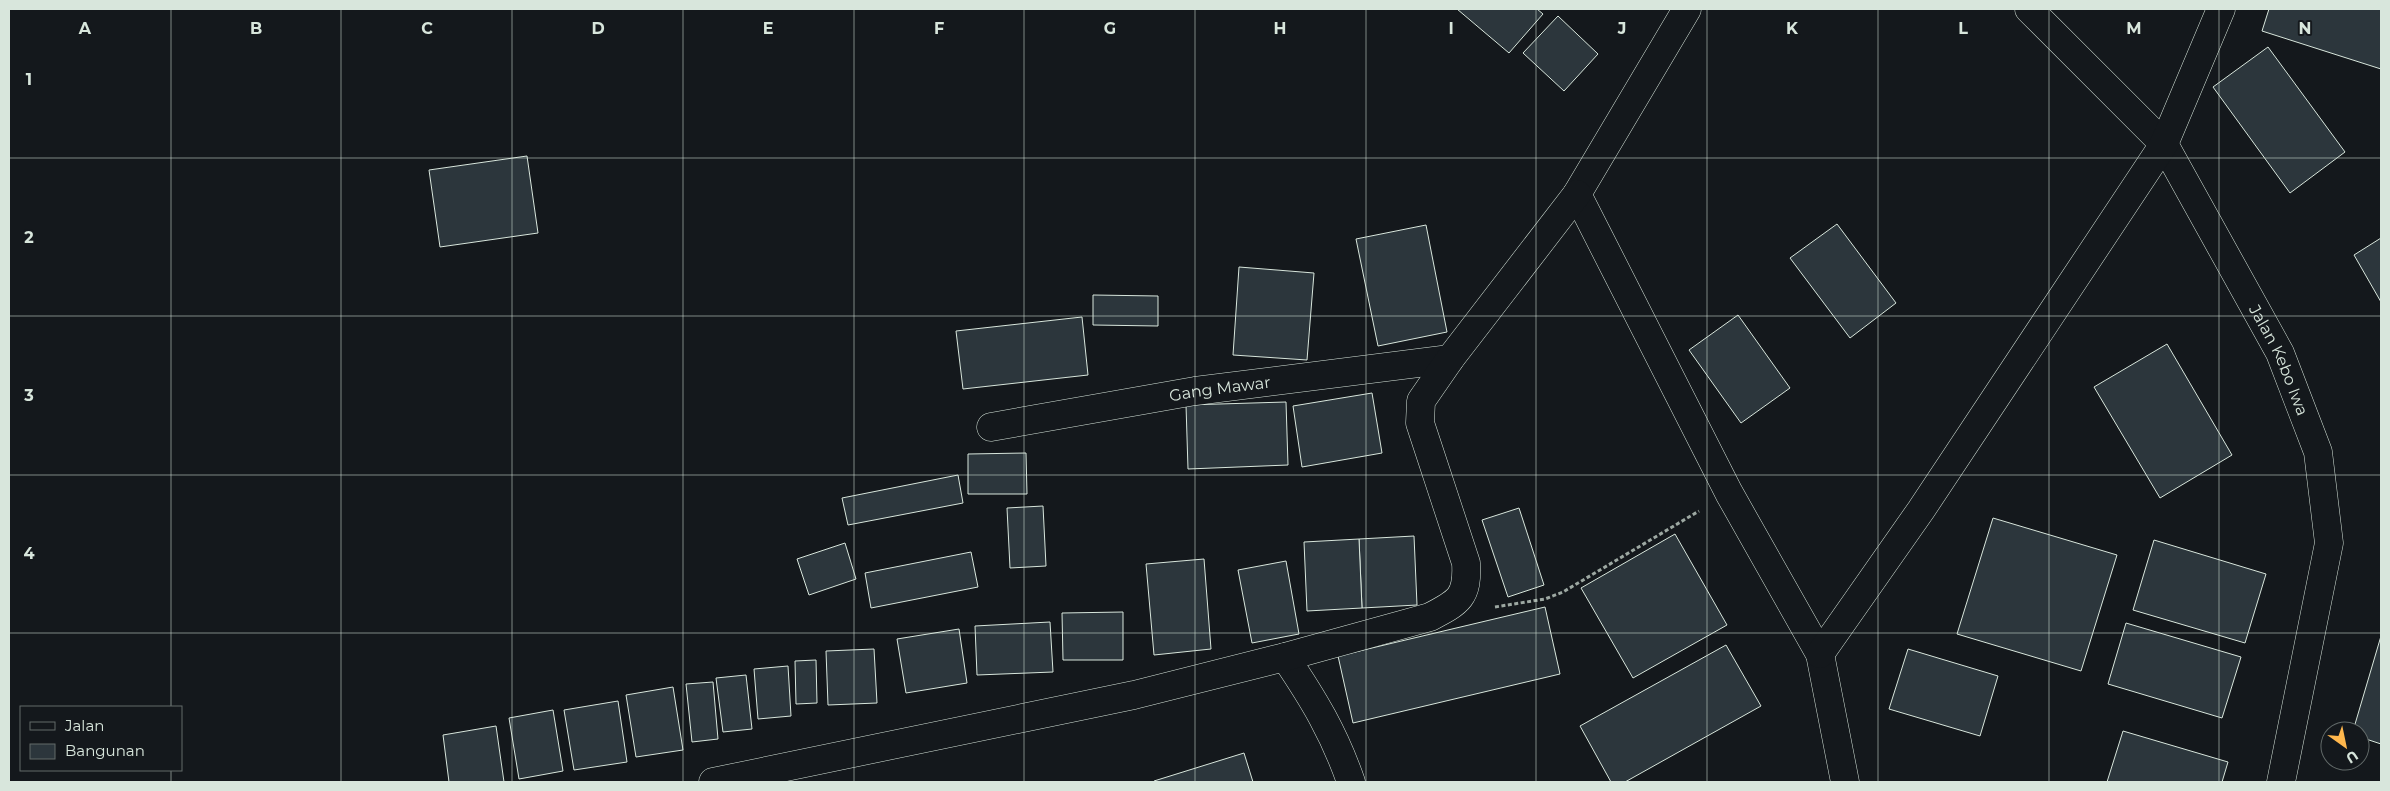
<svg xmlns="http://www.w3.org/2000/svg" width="2390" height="791" viewBox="0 0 2390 791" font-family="Montserrat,sans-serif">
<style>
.building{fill:#2c363c;stroke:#d8e6dc}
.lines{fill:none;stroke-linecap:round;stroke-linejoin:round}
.minor-casing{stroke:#d8e6dc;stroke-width:29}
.path{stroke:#9da8a2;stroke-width:3;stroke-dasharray:4 2.5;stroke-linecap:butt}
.minor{stroke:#14181c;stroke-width:28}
.grid{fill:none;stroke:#d8e6dc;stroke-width:1;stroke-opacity:0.55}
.labels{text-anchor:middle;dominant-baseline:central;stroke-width:4;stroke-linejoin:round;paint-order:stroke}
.street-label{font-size:16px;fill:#d8e6dc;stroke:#14181c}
.grid-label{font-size:16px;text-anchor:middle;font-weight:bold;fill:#d8e6dc;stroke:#14181c;stroke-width:4;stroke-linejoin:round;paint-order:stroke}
</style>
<rect width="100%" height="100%" fill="#14181c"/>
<g class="building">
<polygon points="1457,9 1537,9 1543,14 1509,53"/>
<polygon points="2269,9 2381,9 2381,69 2262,31"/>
<polygon points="1558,16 1598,54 1564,91 1523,53"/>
<polygon points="2268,47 2345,152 2290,193 2213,87"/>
<polygon points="527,156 538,233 440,247 429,170"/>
<polygon points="1837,224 1896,303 1850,338 1790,258"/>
<polygon points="1426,225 1447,332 1378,346 1356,239"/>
<polygon points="2381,238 2381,302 2354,255"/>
<polygon points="1239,267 1314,273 1307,360 1233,355"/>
<polygon points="1093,295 1158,296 1158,326 1093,325"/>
<polygon points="1738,315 1790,388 1741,423 1689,350"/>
<polygon points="1082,317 1088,375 963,389 956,331"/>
<polygon points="2167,344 2232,455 2160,498 2094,387"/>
<polygon points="1372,393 1382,453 1302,467 1293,406"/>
<polygon points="1286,402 1288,465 1188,469 1186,405"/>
<polygon points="1026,453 1027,494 968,494 968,454"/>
<polygon points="958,475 963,503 848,525 842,498"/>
<polygon points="1043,506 1046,566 1010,568 1007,508"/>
<polygon points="1519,508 1544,585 1508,597 1482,520"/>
<polygon points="1993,518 2117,555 2081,671 1957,634"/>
<polygon points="1675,534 1727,625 1633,678 1581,588"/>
<polygon points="1414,536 1417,605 1362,608 1359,539"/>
<polygon points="1359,539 1362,608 1307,611 1304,542"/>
<polygon points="2154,540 2266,574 2245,643 2133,610"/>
<polygon points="845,543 856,579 809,595 797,559"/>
<polygon points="971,552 978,587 871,608 865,573"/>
<polygon points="1204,559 1211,649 1154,655 1146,564"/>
<polygon points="1286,561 1299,634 1252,643 1238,570"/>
<polygon points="1545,607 1560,674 1353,723 1338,656"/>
<polygon points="1123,612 1123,660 1063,660 1062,613"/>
<polygon points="1050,622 1053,672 977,675 975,626"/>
<polygon points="2126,623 2241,657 2222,718 2108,684"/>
<polygon points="959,629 967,683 906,693 897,639"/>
<polygon points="2381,636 2381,744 2360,737 2360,731 2353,731"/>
<polygon points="1726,645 1761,706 1625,782 1611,782 1580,726"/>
<polygon points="874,649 877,703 828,705 826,651"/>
<polygon points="1908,649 1998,676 1980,736 1889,709"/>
<polygon points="816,660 817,703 796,704 795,661"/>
<polygon points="788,666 791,716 758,719 754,669"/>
<polygon points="746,675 752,729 723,732 716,678"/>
<polygon points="713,682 718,739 692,742 686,684"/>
<polygon points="673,687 683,750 636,757 626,695"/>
<polygon points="618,701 627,762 574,770 564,710"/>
<polygon points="553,710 563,771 519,779 509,718"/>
<polygon points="496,726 504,782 449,782 443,735"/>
<polygon points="2123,731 2228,762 2222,782 2107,782"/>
<polygon points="1244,753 1253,782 1154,782 1154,781"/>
</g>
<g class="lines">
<defs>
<g id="minor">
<polyline points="1687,9 1577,194 1729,493 1820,654 1845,782"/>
<path id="s1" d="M2029,9L2164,144L2280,353L2318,452L2329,543L2281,782"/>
<path id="s2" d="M991,427L1195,391L1450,359"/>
<polyline points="1820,654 1921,510 2164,144 2221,9"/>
<path d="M1285,657C1314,700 1334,733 1351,782"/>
<path d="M713,782L1134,695L1285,657L1430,617C1459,602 1468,597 1466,563L1420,423L1421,401L1450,359L1577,194"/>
</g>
</defs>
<use href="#minor" class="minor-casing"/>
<polyline class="path" points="1495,607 1545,599 1563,592 1699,511"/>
<use href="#minor" class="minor"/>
</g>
<path class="grid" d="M171,9V707M341,9V782M512,9V782M683,9V782M854,9V782M1024,9V782M1195,9V782M1366,9V782M1536,9V782M1707,9V782M1878,9V782M2049,9V782M2219,9V782M9,158H2381M9,316H2381M9,475H2381M9,633H2381M171,770V782"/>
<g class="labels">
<g class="street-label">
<text stroke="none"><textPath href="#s1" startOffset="436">Jalan Kebo Iwa</textPath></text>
<text stroke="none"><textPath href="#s2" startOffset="232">Gang Mawar</textPath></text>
</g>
</g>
<g class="grid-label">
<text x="85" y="34">A</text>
<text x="256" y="34">B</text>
<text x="427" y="34">C</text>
<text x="598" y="34">D</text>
<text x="768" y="34">E</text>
<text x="939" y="34">F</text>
<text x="1110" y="34">G</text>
<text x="1280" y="34">H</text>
<text x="1451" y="34">I</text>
<text x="1622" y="34">J</text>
<text x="1792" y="34">K</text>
<text x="1963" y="34">L</text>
<text x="2134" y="34">M</text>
<text x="2305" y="34">N</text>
<text x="29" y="85">1</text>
<text x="29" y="243">2</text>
<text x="29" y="401">3</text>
<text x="29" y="559">4</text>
</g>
<rect width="2390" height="791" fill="none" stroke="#d8e6dc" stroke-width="20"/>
<rect x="20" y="706" width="162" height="65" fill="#14181c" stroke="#626a69"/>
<rect x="30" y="722" width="25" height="8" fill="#14181c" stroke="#626a69"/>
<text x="65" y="731" font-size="15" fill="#d8e6dc">Jalan</text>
<rect x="30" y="744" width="25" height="15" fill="#2c363c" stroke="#626a69"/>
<text x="65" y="756" font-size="15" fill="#d8e6dc">Bangunan</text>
<g transform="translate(2345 746) rotate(147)"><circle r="24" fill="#14181c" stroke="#626a69"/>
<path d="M0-4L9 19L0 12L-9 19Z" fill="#ffb74d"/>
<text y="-8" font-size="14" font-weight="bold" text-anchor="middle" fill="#d8e6dc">U</text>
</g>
</svg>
